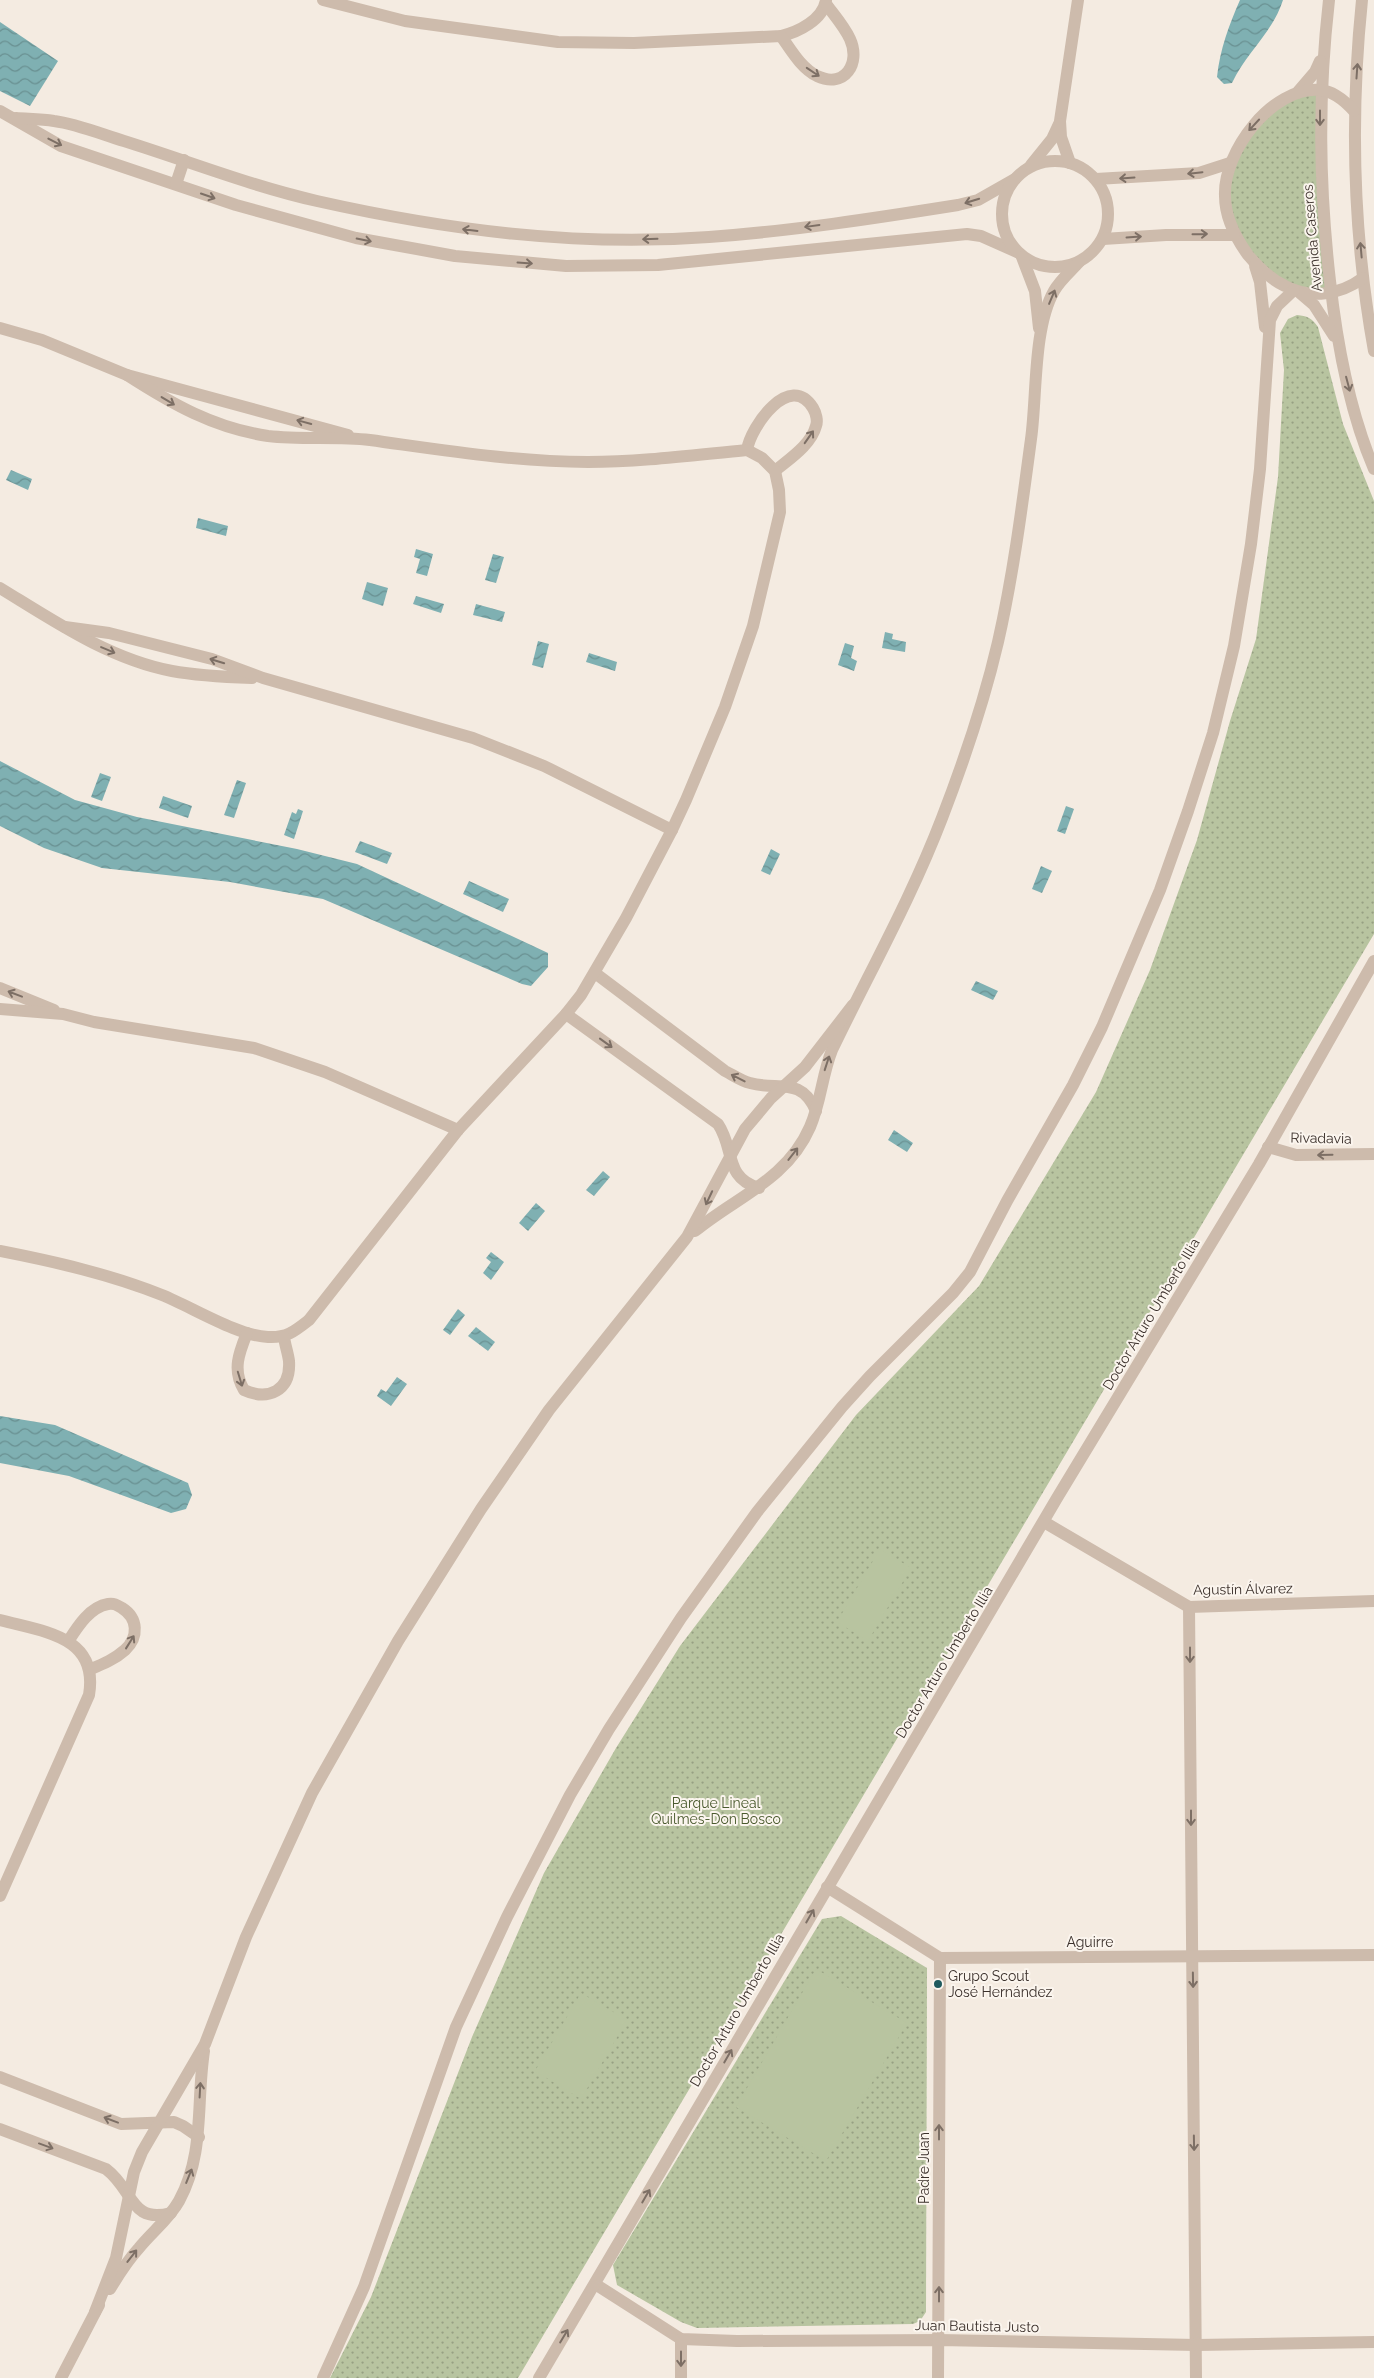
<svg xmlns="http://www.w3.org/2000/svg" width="1374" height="2378" viewBox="0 0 1374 2378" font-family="Raleway,sans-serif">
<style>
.grass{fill:url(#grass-dots)}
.pitch{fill:#b8c4a0}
.water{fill:url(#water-waves)}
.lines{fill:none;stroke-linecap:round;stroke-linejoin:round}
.minor{stroke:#cdbbac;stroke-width:12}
.oneway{stroke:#7d6f65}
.poi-dot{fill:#1f5a5e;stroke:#fbf5ee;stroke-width:2}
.labels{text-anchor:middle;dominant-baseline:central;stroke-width:4;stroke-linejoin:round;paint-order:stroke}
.street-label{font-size:14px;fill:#3b302b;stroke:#fbf5ee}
.park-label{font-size:14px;fill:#4a5a2e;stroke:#fbf5ee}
.poi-label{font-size:14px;fill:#3b302b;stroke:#fbf5ee;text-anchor:start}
</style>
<defs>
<pattern id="grass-dots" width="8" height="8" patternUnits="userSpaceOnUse" patternTransform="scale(1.25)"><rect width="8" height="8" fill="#b8c4a0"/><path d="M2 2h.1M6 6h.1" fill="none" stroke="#97a083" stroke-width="1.8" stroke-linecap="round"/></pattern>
<pattern id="water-waves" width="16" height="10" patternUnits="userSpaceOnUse" patternTransform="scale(1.25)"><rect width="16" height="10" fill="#7fb0b2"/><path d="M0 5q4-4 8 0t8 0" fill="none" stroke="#699091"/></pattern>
</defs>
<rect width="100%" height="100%" fill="#f4ebe1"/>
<g class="grass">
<polygon points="1321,90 1331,293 1313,294 1265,273 1227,214 1230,163 1280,101"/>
<path d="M1297,315C1307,316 1312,318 1318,327L1343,424L1374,501V934L518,2378H330L371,2297L472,2037L544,1873L616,1748L680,1646L856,1415L979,1286L1096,1092L1150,970L1197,840L1230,721L1256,639L1278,477L1284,370L1280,333L1288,319Z"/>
<polygon points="841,1916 927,1968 926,2312 920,2321 913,2324 697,2328 681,2322 617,2285 613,2265 822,1919"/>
</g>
<g class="pitch">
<polygon points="880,1549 911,1568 868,1641 837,1622"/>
<polygon points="816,1969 907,2023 826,2161 736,2107"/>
<polygon points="581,1993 627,2020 581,2099 535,2071"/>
</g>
<g class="water">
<path d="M1240,0H1283C1273,32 1246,53 1232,83L1224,84L1217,77C1220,49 1229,25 1240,0Z"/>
<polygon points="0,22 58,61 30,106 0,91"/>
<polygon points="11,470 32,479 28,490 6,480"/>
<polygon points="198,518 228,526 226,536 196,528"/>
<polygon points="416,549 433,554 427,576 416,573 420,559 414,557"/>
<polygon points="493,554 504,557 496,583 485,580"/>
<polygon points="367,582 388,588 383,606 362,599"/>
<polygon points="416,596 444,604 441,613 413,604"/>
<polygon points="476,604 505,612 502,622 473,615"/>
<polygon points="885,632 893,634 892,639 906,642 905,652 882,648"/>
<polygon points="538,641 549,644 543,668 532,665"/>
<polygon points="845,643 854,646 851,658 857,661 854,671 838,665"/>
<polygon points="589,653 617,662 615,671 586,662"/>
<polygon points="0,761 75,800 137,817 297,849 357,864 548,953 548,967 531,986 522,984 323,899 230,882 102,868 44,848 0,826"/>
<polygon points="100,773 111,777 102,801 91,797"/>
<polygon points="237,780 246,783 234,818 224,815"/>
<polygon points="163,796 192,806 188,818 159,808"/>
<polygon points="1066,806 1074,809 1065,834 1057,831"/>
<polygon points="298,809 303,811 294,839 284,835 292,812 296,814"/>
<polygon points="360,841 392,853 387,864 355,852"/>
<polygon points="771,849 780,854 770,875 761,871"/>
<polygon points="1041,866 1052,871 1042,893 1032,889"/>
<polygon points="469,881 509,899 503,912 463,894"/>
<polygon points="976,981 998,991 993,1000 971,990"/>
<polygon points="894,1130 913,1143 907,1152 888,1140"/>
<polygon points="603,1171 610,1177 594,1196 586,1190"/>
<polygon points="536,1203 545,1211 528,1231 519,1223"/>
<polygon points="491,1252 504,1262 491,1280 483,1273 491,1262 486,1258"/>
<polygon points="458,1309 465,1315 450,1335 443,1330"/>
<polygon points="476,1327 495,1342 488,1351 468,1336"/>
<polygon points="397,1377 407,1384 391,1406 377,1396 381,1389 386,1392"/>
<polygon points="0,1416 55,1425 188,1483 192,1495 186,1509 171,1513 69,1476 0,1463"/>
</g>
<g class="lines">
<g class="minor">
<path d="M323,0L405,21L558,42L634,43L781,36C798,32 823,20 826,0"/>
<path d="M1329,0C1318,97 1319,184 1330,281C1337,344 1349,410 1374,469"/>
<path d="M1362,0C1350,117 1353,235 1374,351"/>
<path d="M781,36C791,50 801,68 817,76C845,89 861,63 850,39C844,26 834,15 826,4"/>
<polyline points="1297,93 1315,72 1320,61"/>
<polyline points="0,111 61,146 236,205 356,238 455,256 566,266 658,265 967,234 981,236 1017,252"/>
<path d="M1354,111C1345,101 1334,91 1320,90C1272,86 1223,152 1225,196C1225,218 1235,237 1248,255C1258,267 1270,279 1285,286C1311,299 1340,295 1363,278"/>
<path d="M16,118C28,119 41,119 54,121C77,124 101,134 124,141C188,161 251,186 317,201C446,230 577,247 709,237C793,231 876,218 958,205L978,200L1015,179"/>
<circle cx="1055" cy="214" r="53"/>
<polyline points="1070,163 1061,137 1060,121 1078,0"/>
<polyline points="1031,165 1052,139 1059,124"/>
<polyline points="1096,179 1199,173 1230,163"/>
<polyline points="176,184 184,160"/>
<polyline points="1103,239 1166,235 1234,235"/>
<polyline points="1022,257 1035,291 1039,328"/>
<polyline points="1255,266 1260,282 1265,327"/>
<polyline points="1300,293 1314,305 1334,336"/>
<polyline points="0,328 42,340 127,375 348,435"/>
<path d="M747,450C751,426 790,371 813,408C816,413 818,421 816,426C811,445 789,459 775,471"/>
<path d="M0,588C54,621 109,659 172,671C199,676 225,677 252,678"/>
<polyline points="65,627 109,633 212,659 263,678 473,738 544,766 672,830"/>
<path d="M595,973L725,1071C733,1075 741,1081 750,1083C778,1091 801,1076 816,1111"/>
<polyline points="0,988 54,1010"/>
<polyline points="0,1009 63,1014 94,1022 254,1048 325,1072 458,1130"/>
<path d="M566,1014L718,1124C735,1149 724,1178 759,1188"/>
<polyline points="1268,1147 1296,1155 1374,1154"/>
<path d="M695,1231C736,1197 787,1180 810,1127C821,1102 822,1075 832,1050C869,973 911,899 942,818C964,761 984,702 998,642C1013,576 1022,507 1031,439C1037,397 1033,328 1054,291C1060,280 1071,271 1079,262"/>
<path d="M0,1251C56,1262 109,1274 162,1295C192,1307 238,1336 268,1337C287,1338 295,1331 309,1320L458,1130L566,1014L581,995L626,918L672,830L686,800L725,707L753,626L780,512L779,490L775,471L762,458L747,450C694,455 641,462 588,462C515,462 443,450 370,440C336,436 302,440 268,436C214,428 172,404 127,375"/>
<path d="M247,1333C239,1353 232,1370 244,1390C268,1401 291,1391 289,1361C288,1353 285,1345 284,1337"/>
<polyline points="1044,1522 1189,1607 1374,1601"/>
<polyline points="1189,1607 1196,2378"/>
<path d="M0,1620C44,1632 99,1636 89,1695L0,1896"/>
<path d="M69,1640C78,1626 90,1607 108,1604C114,1603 117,1605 122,1608C138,1618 139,1637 125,1650C115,1659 103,1664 91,1669"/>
<polyline points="827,1887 940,1958 1374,1955"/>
<polyline points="0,2077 121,2124 174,2122 183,2126 199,2137"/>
<path d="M0,2129L106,2169C134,2190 130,2224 171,2213"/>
<polyline points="595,2284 681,2339 737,2341 939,2340 1197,2345 1374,2342"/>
<path d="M110,2289C119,2274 128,2260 139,2248C152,2232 169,2219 179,2201C205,2153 196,2104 204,2051"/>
<polyline points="95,2312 116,2258 134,2172 142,2152 205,2044 246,1937 312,1793 398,1641 481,1509 549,1410 687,1237 745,1129 771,1098 805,1067 853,1005"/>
<polyline points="61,2378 99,2305"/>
<polyline points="323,2378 364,2287 456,2027 507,1917 570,1795 609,1729 681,1618 757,1512 842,1407 870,1376 953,1293 970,1272 1007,1201 1073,1085 1102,1027 1160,890 1188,811 1213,733 1234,646 1251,544 1260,469 1270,320 1277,306 1294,290"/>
<polyline points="539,2378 1057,1498 1259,1164 1374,961"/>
<polyline points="681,2378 681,2339"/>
<polyline points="938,2378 940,1958"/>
</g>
</g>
<defs><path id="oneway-shaft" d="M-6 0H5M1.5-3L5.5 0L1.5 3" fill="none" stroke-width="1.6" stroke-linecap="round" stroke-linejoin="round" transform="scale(1.25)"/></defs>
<g class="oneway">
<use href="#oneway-shaft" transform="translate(1357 71) rotate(-86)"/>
<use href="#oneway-shaft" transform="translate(813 72) rotate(34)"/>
<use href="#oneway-shaft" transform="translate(1320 118) rotate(90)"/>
<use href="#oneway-shaft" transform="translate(1254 125) rotate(133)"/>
<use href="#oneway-shaft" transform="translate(55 142) rotate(27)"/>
<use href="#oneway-shaft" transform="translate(1195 173) rotate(174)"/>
<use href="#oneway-shaft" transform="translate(1127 178) rotate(176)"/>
<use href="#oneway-shaft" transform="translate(208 196) rotate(19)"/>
<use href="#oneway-shaft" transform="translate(972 201) rotate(163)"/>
<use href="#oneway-shaft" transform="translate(812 226) rotate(172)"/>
<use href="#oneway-shaft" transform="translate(470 230) rotate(-173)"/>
<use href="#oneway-shaft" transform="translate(1200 234) rotate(-1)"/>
<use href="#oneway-shaft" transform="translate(1134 237) rotate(-4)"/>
<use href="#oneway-shaft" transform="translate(650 239) rotate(178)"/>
<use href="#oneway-shaft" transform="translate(364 240) rotate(11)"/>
<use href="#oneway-shaft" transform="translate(1361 250) rotate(-95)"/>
<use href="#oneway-shaft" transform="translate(525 263) rotate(4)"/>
<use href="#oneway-shaft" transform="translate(1052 297) rotate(-67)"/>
<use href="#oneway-shaft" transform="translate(1348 384) rotate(75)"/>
<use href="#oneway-shaft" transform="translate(168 401) rotate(31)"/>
<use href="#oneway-shaft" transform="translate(304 422) rotate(-165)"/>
<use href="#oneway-shaft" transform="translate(809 437) rotate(-55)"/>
<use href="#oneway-shaft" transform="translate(108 650) rotate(23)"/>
<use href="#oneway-shaft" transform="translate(217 661) rotate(-163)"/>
<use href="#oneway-shaft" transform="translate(15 994) rotate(-159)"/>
<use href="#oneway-shaft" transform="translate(606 1043) rotate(36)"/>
<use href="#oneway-shaft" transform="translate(827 1063) rotate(-72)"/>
<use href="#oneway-shaft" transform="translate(738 1078) rotate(-153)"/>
<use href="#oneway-shaft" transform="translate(793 1154) rotate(-52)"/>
<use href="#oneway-shaft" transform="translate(1325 1155) rotate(179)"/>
<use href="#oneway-shaft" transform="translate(709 1198) rotate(115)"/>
<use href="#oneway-shaft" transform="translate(240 1379) rotate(73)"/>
<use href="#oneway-shaft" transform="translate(130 1642) rotate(-58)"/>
<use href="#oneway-shaft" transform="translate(1190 1655) rotate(90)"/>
<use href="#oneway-shaft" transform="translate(1191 1818) rotate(90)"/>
<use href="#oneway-shaft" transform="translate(810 1916) rotate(-60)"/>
<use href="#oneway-shaft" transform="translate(1193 1980) rotate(89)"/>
<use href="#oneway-shaft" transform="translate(728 2056) rotate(-60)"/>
<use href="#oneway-shaft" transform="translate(200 2090) rotate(-87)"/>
<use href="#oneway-shaft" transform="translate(111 2120) rotate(-159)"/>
<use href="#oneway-shaft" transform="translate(939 2132) rotate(-90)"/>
<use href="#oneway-shaft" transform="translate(1194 2143) rotate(89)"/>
<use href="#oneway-shaft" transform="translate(46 2146) rotate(20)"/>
<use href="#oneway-shaft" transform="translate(189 2176) rotate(-68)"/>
<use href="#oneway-shaft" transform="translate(646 2196) rotate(-60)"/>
<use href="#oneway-shaft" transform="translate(132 2256) rotate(-52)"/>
<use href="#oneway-shaft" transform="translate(939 2294) rotate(-90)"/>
<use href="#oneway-shaft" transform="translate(564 2336) rotate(-59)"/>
<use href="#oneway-shaft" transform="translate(681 2359) rotate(90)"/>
</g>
<circle class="poi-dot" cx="938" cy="1984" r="5"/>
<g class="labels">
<g class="street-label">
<text transform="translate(1312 238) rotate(-95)">Avenida Caseros</text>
<text transform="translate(1321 1138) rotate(1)">Rivadavia</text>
<text transform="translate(1151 1314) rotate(-59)">Doctor Arturo Umberto Illia</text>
<text transform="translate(1243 1589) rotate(-1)">Agustín Álvarez</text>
<text transform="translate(944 1662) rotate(-59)">Doctor Arturo Umberto Illia</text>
<text x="1090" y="1942">Aguirre</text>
<text transform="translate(737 2010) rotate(-60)">Doctor Arturo Umberto Illia</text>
<text transform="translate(924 2168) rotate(-90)">Padre Juan</text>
<text transform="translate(977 2326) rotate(1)">Juan Bautista Justo</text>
</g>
<g class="park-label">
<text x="716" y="1803">Parque Lineal<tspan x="716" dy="16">Quilmes-Don Bosco</tspan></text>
</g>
<g class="poi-label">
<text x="948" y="1976">Grupo Scout<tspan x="948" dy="16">José Hernández</tspan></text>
</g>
</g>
</svg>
